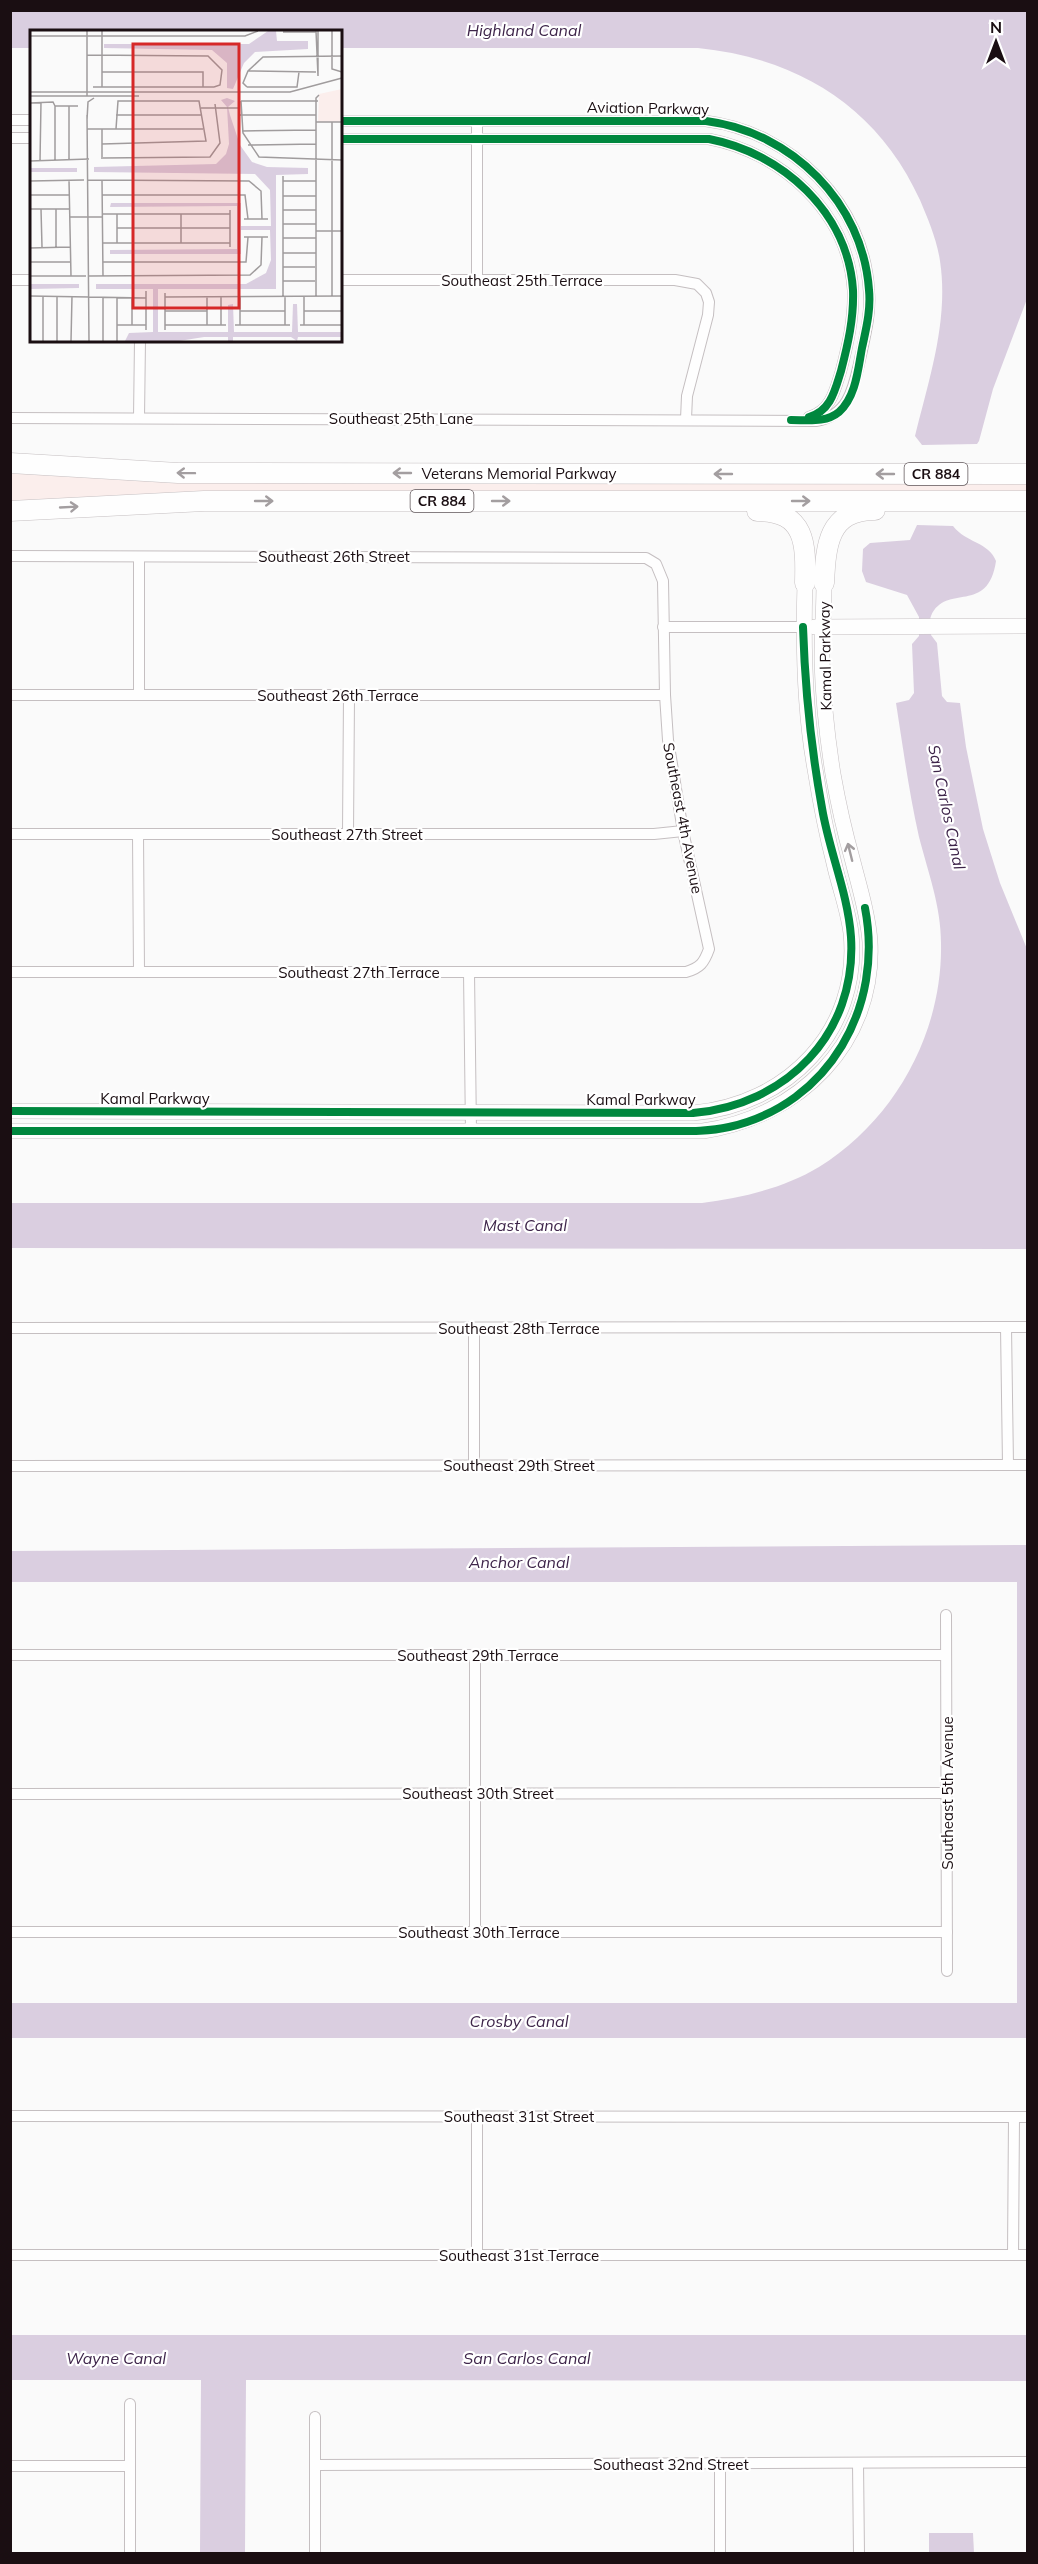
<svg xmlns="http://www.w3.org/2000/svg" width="1038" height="2564" viewBox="0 0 1038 2564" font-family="Mulish,sans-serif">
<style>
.green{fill:#fbeeec}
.water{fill:#dacee0}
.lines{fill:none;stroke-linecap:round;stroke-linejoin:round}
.street-casing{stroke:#c5bfc1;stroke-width:12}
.secondary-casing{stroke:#c5bfc1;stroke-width:16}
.highway-casing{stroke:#c5bfc1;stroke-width:21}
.street{stroke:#fefefe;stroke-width:10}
.secondary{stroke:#fefefe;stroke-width:15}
.highway{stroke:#fefefe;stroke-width:20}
.cycleway-casing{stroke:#fff;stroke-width:11}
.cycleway{stroke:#00873e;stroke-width:8}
.oneway{stroke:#a39ea0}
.labels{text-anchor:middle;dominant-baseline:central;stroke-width:4.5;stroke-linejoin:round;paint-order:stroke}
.shield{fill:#fff;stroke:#5f5659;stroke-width:1.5}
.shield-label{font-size:14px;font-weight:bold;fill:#1a0e12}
.street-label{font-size:15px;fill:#1a0e12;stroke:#fff}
.water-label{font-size:16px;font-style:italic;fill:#3e254a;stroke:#fff}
.inset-road{fill:none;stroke:#a09c9d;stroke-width:1.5}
.view{fill:#d62828;fill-opacity:0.15;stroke:#d62828;stroke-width:3}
.inset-edge{fill:none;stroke:#1a0e12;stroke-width:3}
</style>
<rect width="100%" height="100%" fill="#fafafa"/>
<polygon class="green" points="10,471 1027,481 1028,492 210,492 11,502"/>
<g class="water">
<path d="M10,11H1027V299L993,389L979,441L977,444L922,445L915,436C929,379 949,320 940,261C937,240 928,219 920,200C878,107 798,58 698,48H341L340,32H32L31,48H11Z"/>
<path d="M917,525L953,526C966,543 989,542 996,561C988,616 946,582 931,616C929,621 931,631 931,635L937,643L942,696L947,702L960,703L966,747L983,829L1000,883L1027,949V1249L11,1248V1203H702C742,1198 784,1188 819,1167C895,1120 943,1032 941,943C941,906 928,872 919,837C909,792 903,748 896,703L909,700L914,693L912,644L919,636V617L907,595L866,582L862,571L863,549L870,543L910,540Z"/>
<polygon points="1027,1545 1027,2038 11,2038 11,2003 1017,2003 1017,1582 11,1582 11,1551"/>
<polygon points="11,2335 1027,2335 1028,2381 246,2380 245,2553 200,2554 201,2380 11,2380"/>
<polygon points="929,2533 973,2533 974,2553 929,2553"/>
</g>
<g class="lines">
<defs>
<g id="street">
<polyline points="10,120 32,120"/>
<polyline points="10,138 32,138"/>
<path d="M340,139H709C782,153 848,212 853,290C854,318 848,344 841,371C835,390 831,411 809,417"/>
<polyline points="10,280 32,280"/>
<polyline points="340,280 675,280 697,284 706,293 709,302 708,315 687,396 686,419"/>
<polyline points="477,280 477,121"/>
<path d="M10,418L816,421C847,416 853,391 859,364C864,340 871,316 869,292C865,204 792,132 706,121H340"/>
<polyline points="139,418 140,340"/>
<path d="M10,556L646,558L656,564L663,581L665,695L668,740L683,831L709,949C704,963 700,968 686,972H10"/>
<polyline points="139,557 139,695"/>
<polyline points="663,627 803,627"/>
<polyline points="10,695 665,695"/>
<polyline points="10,834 654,834 683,831"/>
<polyline points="138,834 139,972"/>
<polyline points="348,834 349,696"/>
<polyline points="469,972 471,1131"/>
<polyline points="1006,1327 1008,1465"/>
<polyline points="10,1328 1028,1327"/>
<polyline points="474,1328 474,1465"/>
<polyline points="10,1466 1028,1465"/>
<polyline points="946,1615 947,1971"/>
<polyline points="10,1655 946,1655"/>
<polyline points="10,1794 946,1793"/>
<polyline points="10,1932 947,1932"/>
<polyline points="475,1932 475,1655"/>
<polyline points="10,2116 1028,2117"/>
<polyline points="10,2255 1028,2255"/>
<polyline points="477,2255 477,2116"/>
<polyline points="1013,2255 1014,2117"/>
<polyline points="130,2404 130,2554"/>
<polyline points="315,2417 315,2554"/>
<polyline points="858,2463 859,2554"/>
<polyline points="315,2465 1028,2462"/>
<polyline points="10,2466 130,2466"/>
<polyline points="720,2554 720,2464"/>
</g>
<g id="secondary">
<polyline points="815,627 1028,626"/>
<path d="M10,1111L693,1113C787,1105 861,1031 851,933C848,909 839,886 834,863C826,832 820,800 815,769C804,708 803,645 805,583"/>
<path d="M10,1131H703C798,1117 875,1044 870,942C868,914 859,886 852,858C844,830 838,802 833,774C827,736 823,698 822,660C822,635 824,609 824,583"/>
</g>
<g id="highway">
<polyline points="10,463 178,473 1028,474"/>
<polyline points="10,511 204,501 1028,501"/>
<path d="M757,511C806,511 806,544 805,583"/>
<path d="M824,583C826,545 828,510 875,510"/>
</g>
</defs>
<use href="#street" class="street-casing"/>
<use href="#secondary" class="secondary-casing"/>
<use href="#highway" class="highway-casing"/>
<use href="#street" class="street"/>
<use href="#secondary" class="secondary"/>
<use href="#highway" class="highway"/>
<defs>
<g id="cycleway">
<path d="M340,121H706C792,132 863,203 869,290C871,310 866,329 862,348C858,369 856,397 839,412C826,423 808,420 791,420"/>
<path d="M340,139H709C782,153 848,212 853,290C854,318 848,344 841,371C835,390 831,411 809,417"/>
<path d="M10,1111L693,1113C786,1105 857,1034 851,937C848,893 829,851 822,808C811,748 805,688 803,627"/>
<path d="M10,1131H661C684,1131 707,1132 729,1127C830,1104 884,1006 865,908"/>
</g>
</defs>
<use href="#cycleway" class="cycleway-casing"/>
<use href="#cycleway" class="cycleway"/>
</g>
<defs><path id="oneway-shaft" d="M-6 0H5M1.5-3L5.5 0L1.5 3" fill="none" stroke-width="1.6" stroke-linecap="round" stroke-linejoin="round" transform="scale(1.5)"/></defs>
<g class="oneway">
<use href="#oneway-shaft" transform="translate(186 473) rotate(-179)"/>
<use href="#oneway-shaft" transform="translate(402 473) rotate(-180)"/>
<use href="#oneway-shaft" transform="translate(723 474) rotate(-180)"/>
<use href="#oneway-shaft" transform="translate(885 474) rotate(-180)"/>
<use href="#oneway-shaft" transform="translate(264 501)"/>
<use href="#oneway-shaft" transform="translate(501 501)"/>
<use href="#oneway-shaft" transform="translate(801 501)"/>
<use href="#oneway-shaft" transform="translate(69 507) rotate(-3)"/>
<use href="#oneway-shaft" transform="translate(850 852) rotate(-104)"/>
</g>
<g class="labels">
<g class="shield">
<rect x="904.5" y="463" width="63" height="22" rx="4.5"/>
<rect x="410.5" y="490" width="63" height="22" rx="4.5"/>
</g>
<g class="shield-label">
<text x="936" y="474">CR 884</text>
<text x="442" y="501">CR 884</text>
</g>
<g class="street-label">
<text transform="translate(648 108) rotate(1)">Aviation Parkway</text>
<text x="522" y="280">Southeast 25th Terrace</text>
<text x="401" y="418">Southeast 25th Lane</text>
<text x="519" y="473">Veterans Memorial Parkway</text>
<text x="334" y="556">Southeast 26th Street</text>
<text transform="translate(825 656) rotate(-91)">Kamal Parkway</text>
<text x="338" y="695">Southeast 26th Terrace</text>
<text transform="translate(683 818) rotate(79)">Southeast 4th Avenue</text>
<text x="347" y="834">Southeast 27th Street</text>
<text x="359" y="972">Southeast 27th Terrace</text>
<text x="155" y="1098">Kamal Parkway</text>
<text x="641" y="1099">Kamal Parkway</text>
<text x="519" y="1328">Southeast 28th Terrace</text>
<text x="519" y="1465">Southeast 29th Street</text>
<text x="478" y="1655">Southeast 29th Terrace</text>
<text x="478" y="1793">Southeast 30th Street</text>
<text transform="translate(947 1793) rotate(-90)">Southeast 5th Avenue</text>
<text x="479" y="1932">Southeast 30th Terrace</text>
<text x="519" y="2116">Southeast 31st Street</text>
<text x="519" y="2255">Southeast 31st Terrace</text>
<text x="671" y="2464">Southeast 32nd Street</text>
</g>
<g class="water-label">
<text x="524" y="30">Highland Canal</text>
<text transform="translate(947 807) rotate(78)">San Carlos Canal</text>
<text x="525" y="1225">Mast Canal</text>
<text x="519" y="1562">Anchor Canal</text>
<text x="519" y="2021">Crosby Canal</text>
<text x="116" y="2358">Wayne Canal</text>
<text x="527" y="2358">San Carlos Canal</text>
</g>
</g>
<g transform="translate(30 30)">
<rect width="312" height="312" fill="#fafafa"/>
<path d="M312,59L310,92H288L289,64Z" fill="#fbeeec"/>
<path d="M238,1H246L247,11H278V19L225,22L214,33L203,59L197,58V33L182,20L74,18V14H219ZM197,68L205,71L198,77L200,85L210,115L222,132L237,137L278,138V144L246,145V259H128V302H198V275L203,274L204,302H262L263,274H267L268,302H312V307H268L267,311L261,307H203V311H198V307H174L149,311H95L99,303L123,302V259H66V254H216L236,243L241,230L240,200H211V224H80V220L207,219V176L80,177L81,173H211V196H241L240,160L225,144L64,142V137L186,134L196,124L199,114L197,77L191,70ZM0,138H47V142H0ZM0,254H49V258L0,259Z" fill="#dacee0"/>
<path class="inset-road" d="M72,1V57M286,1L288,46V1M302,1V39L312,42M253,2H286M0,6H215L228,1M57,25L178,26L192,40L190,55L184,57M218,41L286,42M72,42H173V57M63,57H184M217,57L213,53L218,41L233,27L312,26M217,57H267L269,42M0,62H260L312,48M0,66H109M57,66V1M211,71L213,103L229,127L312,130M211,71H288M0,73L23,72L25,76M25,76H48M171,78H209M57,85L59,311M86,85H171M209,85H286M57,90L58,72L64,68M286,92H312M57,99H173M212,101L286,100M72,114L176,111L169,71H88L86,99M218,115L286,114M73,128L180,127L190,113L185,74M72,129V99M25,130V76M39,130V76M0,131L59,129M10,131L11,72M253,146V267M39,150L41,246M58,150L219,151L231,161L232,189M72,150L73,246M0,151L54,150M253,151H286M0,165H40M72,165H215L218,189M253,166H286M0,179H40M11,179L12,217M26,179V217M200,180V217M253,180H286M72,184H200M87,184V213M40,187H73M214,189H238M253,194H286M87,198H200M286,201H312M214,207H238M253,208H286M73,213H200M151,213V184M0,218L40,217M253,223H286M0,232H41M73,232H216L218,207M253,237H285M0,246H56M59,246L220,245L231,235L232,207M253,251H285M0,266L59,267M59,267L116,268M135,267L312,266M177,267V295M191,267V295M210,267V295M255,267V295M286,267V68L289,65M302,267V92M135,281H177M210,281H255M274,281H312M87,295H116M102,295V268M135,295H196M205,295H260M270,295H312M274,295V267M116,300V261M135,300V263M13,311V267M27,311V267M41,311L42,266M73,311V268M87,311V268"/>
<path class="view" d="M103,14H209V278H103Z"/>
<rect width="312" height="312" class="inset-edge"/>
</g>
<rect width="1038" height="2564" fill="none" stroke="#1a0e12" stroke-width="24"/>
<g transform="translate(996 42)" stroke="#ffffff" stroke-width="4.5" paint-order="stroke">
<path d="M0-4.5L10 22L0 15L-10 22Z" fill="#1a0e12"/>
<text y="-9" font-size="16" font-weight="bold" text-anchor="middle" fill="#1a0e12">N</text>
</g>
</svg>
